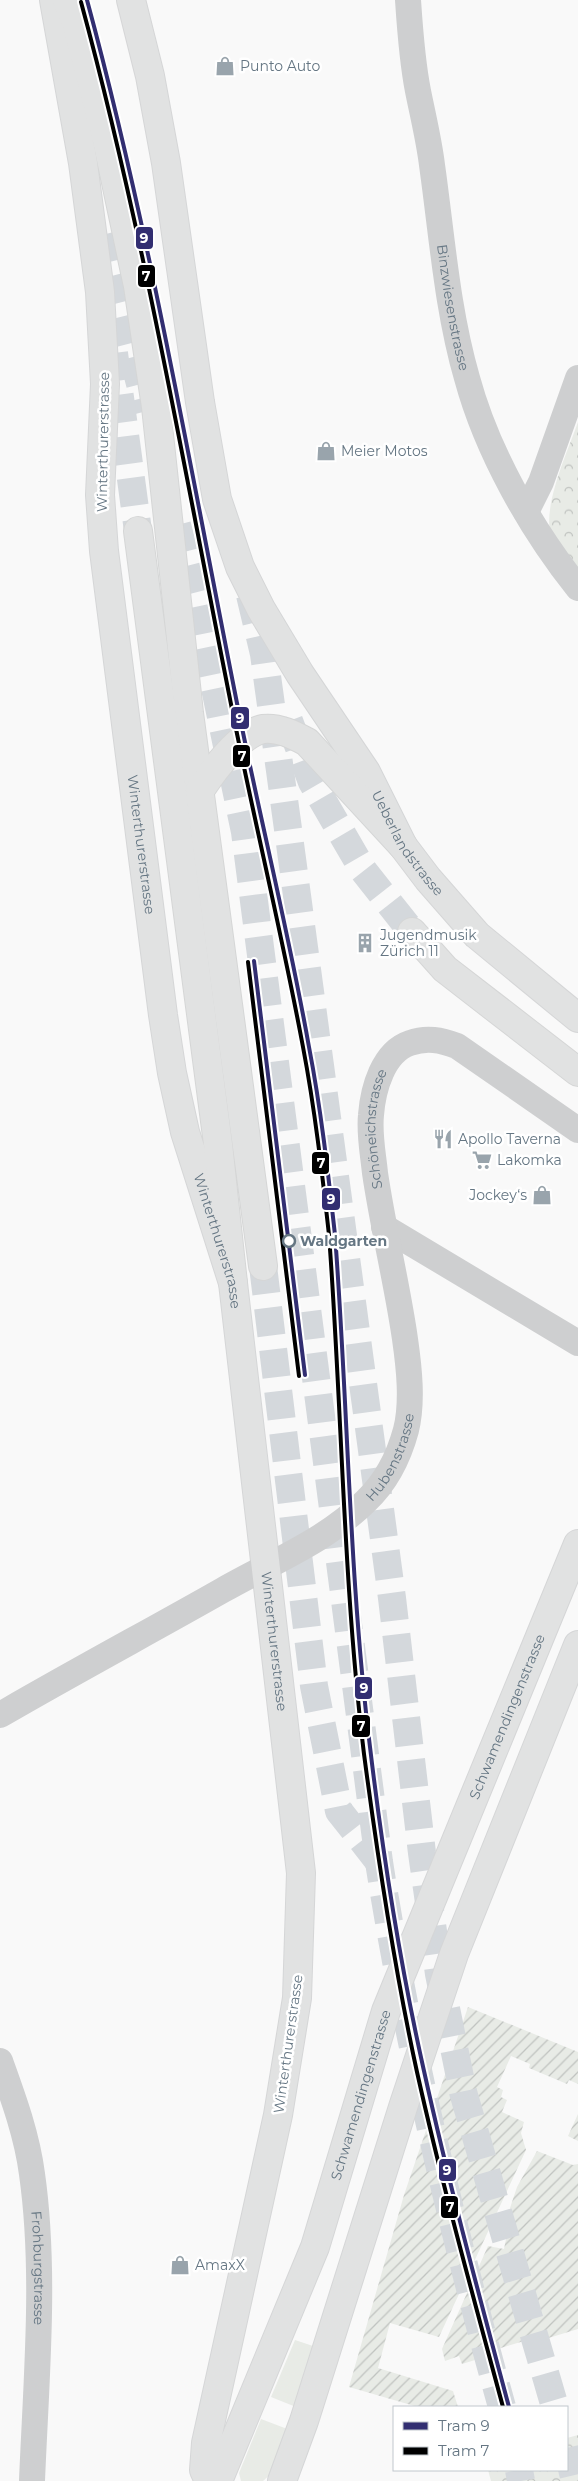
<svg xmlns="http://www.w3.org/2000/svg" width="578" height="2481" viewBox="0 0 578 2481" font-family="Montserrat,sans-serif">
<style>
.grass{fill:#e8ebe6}
.park{fill:url(#park-crowns)}
.garden{fill:url(#garden-furrows)}
.lines{fill:none;stroke-linecap:round;stroke-linejoin:round}
.motorway-tunnel{stroke:#d4d8dc;stroke-width:28;stroke-dasharray:28 14;stroke-linecap:butt}
.primary-casing{stroke:#d5d6d7;stroke-width:30}
.motorway-casing{stroke:#d5d6d6;stroke-width:30}
.minor{stroke:#cecfd0;stroke-width:26}
.primary{stroke:#e1e2e2;stroke-width:28}
.motorway{stroke:#e1e2e2;stroke-width:28}
.tram-1-casing{stroke:#fff;stroke-width:8}
.tram-2-casing{stroke:#fff;stroke-width:8}
.tram-1{stroke:#322e71;stroke-width:4}
.tram-2{stroke:#000;stroke-width:4}
.stop-dot{fill:#fff;stroke:#657683;stroke-width:2.5}
.labels{text-anchor:middle;dominant-baseline:central;stroke-width:5;stroke-linejoin:round;paint-order:stroke}
.poi-label{font-size:14px;fill:#657683;stroke:#fff;text-anchor:start}
.street-label{font-size:14px;fill:#657683;stroke:#fff}
.stop-label{font-size:14px;font-weight:bold;fill:#657683;stroke:#fff;text-anchor:start}
.line-badge{stroke:#fff;stroke-width:2}
.badge-label{font-size:14px;text-anchor:middle;font-weight:bold;fill:#fff}
</style>
<defs>
<pattern id="park-crowns" width="20" height="18" patternUnits="userSpaceOnUse" patternTransform="scale(1.25)"><rect width="20" height="18" fill="#e8ebe6"/><path d="M2 6a3 3 0 1 1 6 0M12 15a3 3 0 1 1 6 0" fill="none" stroke="#c0c3c0"/></pattern>
<pattern id="garden-furrows" width="10" height="10" patternUnits="userSpaceOnUse" patternTransform="scale(1.25)"><rect width="10" height="10" fill="#e8ebe6"/><path d="M-1 1l2-2M0 10L10 0M9 11l2-2" fill="none" stroke="#c0c3c0"/></pattern>
</defs>
<rect width="100%" height="100%" fill="#f9f9f9"/>
<g class="grass">
<polygon points="295,2340 316,2347 296,2407 271,2397"/>
<polygon points="261,2419 290,2430 272,2473 263,2481 241,2481 239,2473"/>
</g>
<g class="park">
<path d="M578,422V571C570,560 557,549 552,537C540,511 569,448 578,422Z"/>
<polygon points="578,2435 578,2481 491,2481 488,2470 567,2470 567,2438"/>
</g>
<g class="garden">
<polygon points="468,2007 578,2052 578,2084 569,2080 567,2084 529,2068 530,2064 511,2056 497,2087 503,2090 501,2097 507,2100 502,2112 524,2122 521,2133 526,2150 439,2337 390,2323 378,2368 453,2391 458,2407 418,2407 349,2387 404,2195"/>
<polygon points="578,2114 578,2141 568,2136"/>
<polygon points="537,2151 573,2165 578,2164 578,2329 542,2340 541,2336 487,2352 488,2356 462,2364 459,2356 445,2361 442,2349 488,2246 504,2249 510,2219 507,2217 517,2187"/>
</g>
<g class="lines">
<g class="motorway-tunnel">
<polyline points="102,235 147,411"/>
<polyline points="114,353 138,531"/>
<path d="M177,525L197,602L245,832L379,1862C408,2047 452,2227 502,2407"/>
<polyline points="250,595 264,654 288,829 392,1598 422,1853 439,1974 463,2092 555,2407"/>
<polyline points="289,721 312,782 363,870 412,932"/>
<polyline points="263,1266 314,1686 339,1811 379,1862"/>
<polyline points="567,2448 575,2481"/>
<polyline points="519,2470 521,2481"/>
</g>
<defs>
<g id="primary">
<path id="s4" d="M54,0L83,163L100,292L105,384L100,495L104,551L163,1015L172,1073L185,1132L233,1283L301,1873L297,1998L278,2115L206,2443L204,2470L209,2481"/>
<path id="s5" d="M131,0L150,76L166,163L200,402L217,499L240,567L261,609L300,674L366,772L403,846L428,879L477,935L578,1018"/>
<path id="s6" d="M218,2481L315,2247L386,2011L578,1544"/>
<polyline points="282,2481 304,2421 404,2104 454,1954 578,1645"/>
</g>
<g id="motorway">
<polyline points="67,0 76,21 107,140 138,286 156,407 189,713 263,1266"/>
<polyline points="138,531 218,1144 233,1283"/>
<path d="M200,790C213,771 239,734 263,729C279,727 294,735 307,742L403,846"/>
<polyline points="412,932 445,969 578,1072"/>
</g>
</defs>
<use href="#primary" class="primary-casing"/>
<use href="#motorway" class="motorway-casing"/>
<g class="minor">
<path id="s1" d="M408,0C410,30 412,61 418,91C423,116 429,140 432,165C442,236 447,309 467,378C487,452 531,529 578,588"/>
<polyline points="526,512 541,482 578,378"/>
<polyline points="384,1227 578,1343"/>
<path id="s2" d="M0,1715C74,1672 149,1632 223,1590C272,1562 326,1541 366,1501C386,1482 399,1456 406,1430C413,1402 409,1367 405,1339C397,1283 383,1228 375,1173C373,1153 369,1134 371,1115C373,1089 383,1052 410,1043C427,1037 441,1040 457,1046L578,1130"/>
<path id="s3" d="M0,2061C13,2097 27,2135 32,2174C46,2273 36,2381 32,2481"/>
</g>
<use href="#primary" class="primary"/>
<use href="#motorway" class="motorway"/>
<defs>
<g id="tram-1">
<path d="M87,0C149,229 189,461 235,693C258,811 288,928 309,1047C321,1109 328,1172 335,1235C348,1405 349,1577 370,1747C383,1856 400,1964 424,2071C449,2184 479,2295 509,2407"/>
<polyline points="254,961 305,1375"/>
</g>
<g id="tram-2">
<path d="M81,2C143,230 183,462 229,694C252,812 281,929 303,1047C315,1110 322,1172 329,1235C342,1408 343,1582 364,1754C378,1860 394,1967 417,2072C442,2184 473,2296 503,2407"/>
<polyline points="248,962 299,1376"/>
</g>
</defs>
<use href="#tram-1" class="tram-1-casing"/>
<use href="#tram-2" class="tram-2-casing"/>
<use href="#tram-1" class="tram-1"/>
<use href="#tram-2" class="tram-2"/>
</g>
<defs>
<symbol id="shop-bare" viewBox="-9 -9 18 18"><path d="M-5-2.5h2.3a2.7 3.5 0 0 1 5.4 0H5L5.5 6h-11ZM-1.5-2.5h3a1.5 2.3 0 0 0-3 0Z" fill="#99a4ac" stroke="#fff" stroke-width="2.5" paint-order="stroke"/></symbol>
<symbol id="building-bare" viewBox="-9 -9 18 18"><path d="M-4-6H4V6H1V3H-1V6H-4ZM-2.5-4.3h1.7v1.8h-1.7ZM.8-4.3h1.7v1.8H.8ZM-2.5-1h1.7V.8h-1.7ZM.8-1h1.7V.8H.8Z" fill="#99a4ac" stroke="#fff" stroke-width="2.5" paint-order="stroke"/></symbol>
<symbol id="restaurant-bare" viewBox="-9 -9 18 18"><path d="M-5-6h1v4h1v-4h1v4h1v-4h1v5L-1.5 .5V6h-2V.5L-5-1ZM5-6V6H3V1.5H1.5Q1.5-4 5-6Z" fill="#99a4ac" stroke="#fff" stroke-width="2.5" paint-order="stroke"/></symbol>
<symbol id="supermarket-bare" viewBox="-9 -9 18 18"><path d="M-6-5.5h2.5l.6 2H6L4.5 2H-2.5L-4.4-4H-6ZM-1.5 3.2a1.3 1.3 0 1 0 .1 0ZM3 3.2a1.3 1.3 0 1 0 .1 0Z" fill="#99a4ac" stroke="#fff" stroke-width="2.5" paint-order="stroke"/></symbol>
</defs>
<g fill-rule="evenodd">
<use href="#shop-bare" x="211" y="52" width="28" height="28"/>
<use href="#shop-bare" x="312" y="437" width="28" height="28"/>
<use href="#building-bare" x="351" y="929" width="28" height="28"/>
<use href="#restaurant-bare" x="429" y="1125" width="28" height="28"/>
<use href="#supermarket-bare" x="468" y="1146" width="28" height="28"/>
<use href="#shop-bare" x="528" y="1181" width="28" height="28"/>
<use href="#shop-bare" x="166" y="2251" width="28" height="28"/>
</g>
<circle class="stop-dot" cx="289" cy="1241" r="6"/>
<g class="labels">
<g class="poi-label">
<text x="240" y="66">Punto Auto</text>
<text x="341" y="451">Meier Motos</text>
<text x="380" y="935">Jugendmusik<tspan x="380" dy="16">Zürich 11</tspan></text>
<text x="458" y="1139">Apollo Taverna</text>
<text x="497" y="1160">Lakomka</text>
<text x="527" y="1195" text-anchor="end">Jockey‘s</text>
<text x="195" y="2265">AmaxX</text>
</g>
<g class="street-label">
<text stroke="none"><textPath href="#s1" startOffset="311">Binzwiesenstrasse</textPath></text>
<text transform="translate(103 442) rotate(-89)">Winterthurerstrasse</text>
<text stroke="none"><textPath href="#s5" startOffset="902">Ueberlandstrasse</textPath></text>
<text stroke="none"><textPath href="#s4" startOffset="851">Winterthurerstrasse</textPath></text>
<text stroke="none"><textPath href="#s2" startOffset="812">Schöneichstrasse</textPath></text>
<text stroke="none"><textPath href="#s4" startOffset="1256">Winterthurerstrasse</textPath></text>
<text stroke="none"><textPath href="#s2" startOffset="476">Hubenstrasse</textPath></text>
<text stroke="none"><textPath href="#s4" startOffset="1661">Winterthurerstrasse</textPath></text>
<text stroke="none"><textPath href="#s6" startOffset="818">Schwamendingenstrasse</textPath></text>
<text transform="translate(288 2044) rotate(-82)">Winterthurerstrasse</text>
<text stroke="none"><textPath href="#s6" startOffset="412">Schwamendingenstrasse</textPath></text>
<text stroke="none"><textPath href="#s3" startOffset="212">Frohburgstrasse</textPath></text>
</g>
<g class="stop-label">
<text x="300" y="1241">Waldgarten</text>
</g>
</g>
<g class="line-badge">
<rect x="135" y="226" width="19" height="24" rx="5" fill="#322e71"/>
<rect x="137" y="264" width="19" height="24" rx="5" fill="#000"/>
<rect x="230" y="706" width="20" height="24" rx="5" fill="#322e71"/>
<rect x="232" y="744" width="19" height="24" rx="5" fill="#000"/>
<rect x="311" y="1151" width="19" height="24" rx="5" fill="#000"/>
<rect x="321" y="1187" width="20" height="24" rx="5" fill="#322e71"/>
<rect x="354" y="1676" width="19" height="24" rx="5" fill="#322e71"/>
<rect x="351" y="1714" width="20" height="24" rx="5" fill="#000"/>
<rect x="438" y="2158" width="19" height="24" rx="5" fill="#322e71"/>
<rect x="440" y="2195" width="19" height="24" rx="5" fill="#000"/>
</g>
<g class="badge-label">
<text x="144" y="243">9</text>
<text x="146" y="281">7</text>
<text x="240" y="723">9</text>
<text x="242" y="761">7</text>
<text x="321" y="1168">7</text>
<text x="331" y="1204">9</text>
<text x="364" y="1693">9</text>
<text x="361" y="1731">7</text>
<text x="447" y="2175">9</text>
<text x="450" y="2212">7</text>
</g>
<rect x="393" y="2406" width="175" height="65" fill="#ffffff" stroke="#c1c8cd"/>
<rect x="403" y="2422" width="25" height="8" fill="#322e71" stroke="#c1c8cd"/>
<text x="438" y="2431" font-size="15" fill="#657683">Tram 9</text>
<rect x="403" y="2447" width="25" height="8" fill="#000000" stroke="#c1c8cd"/>
<text x="438" y="2456" font-size="15" fill="#657683">Tram 7</text>
</svg>
